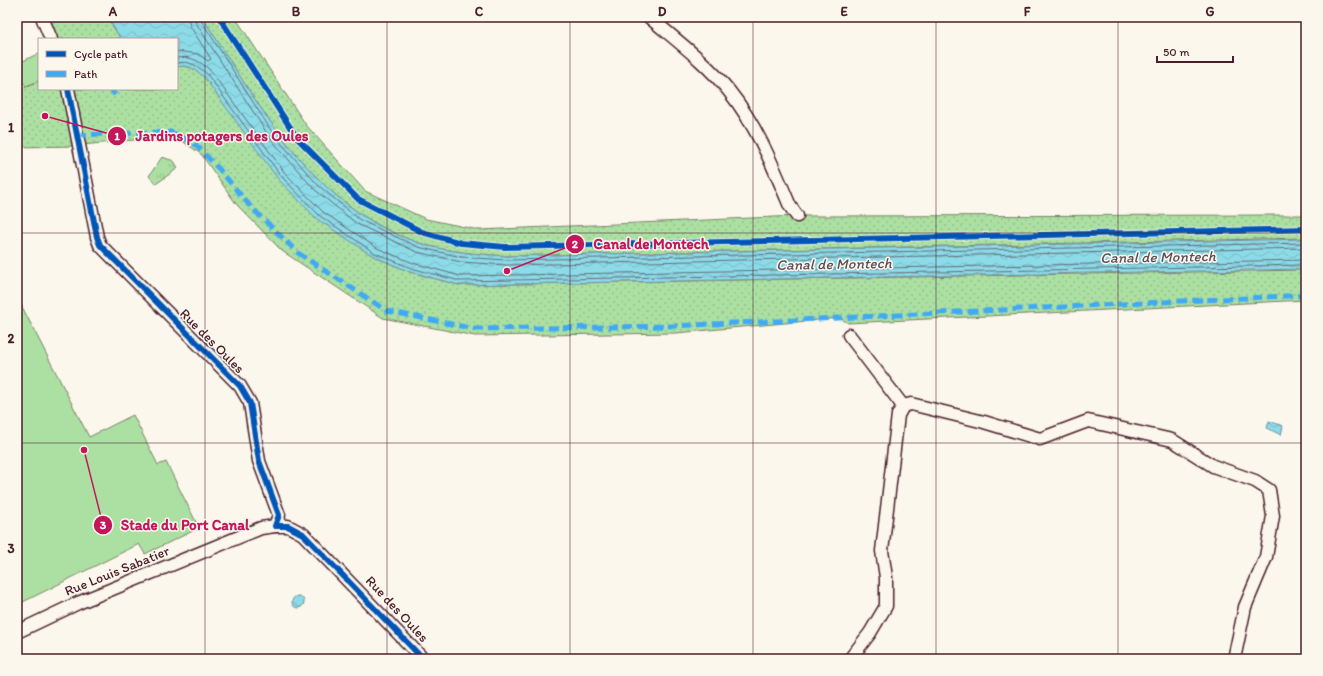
<svg xmlns="http://www.w3.org/2000/svg" width="1323" height="676" viewBox="0 0 1323 676" font-family="Itim,sans-serif">
<style>
.grass{fill:url(#grass-dots);stroke:#7a8066}
.park{fill:url(#park-tufts);stroke:#7a8066}
.pitch{fill:#abe0a2;stroke:#7a8066}
.water{fill:url(#water-waves);stroke:#72909c}
.lines{fill:none;stroke-linecap:round;stroke-linejoin:round}
.shore{stroke:#646a77;stroke-width:1}
.minor-casing{stroke:#4a1f2b;stroke-width:15}
.minor{stroke:#fbf7ec;stroke-width:12}
.quiet{stroke:#3fa9f5;stroke-width:5;stroke-dasharray:10 5;stroke-linecap:butt}
.cycleway-casing{stroke:#fbf7ec;stroke-width:8}
.cycleway{stroke:#0057b8;stroke-width:6}
.grid{fill:none;stroke:#4a1f2b;stroke-width:1;stroke-opacity:0.55}
.labels{text-anchor:middle;dominant-baseline:central;stroke-width:3;stroke-linejoin:round;paint-order:stroke}
.street-label{font-size:14px;fill:#4a1f2b;stroke:#fbf7ec}
.water-label{font-size:15px;font-style:italic;fill:#5a4e5a;stroke:#fbf7ec}
.leader{fill:none;stroke:#c2185b;stroke-width:1.5}
.callout-dot{fill:#c2185b;stroke:#fbf7ec;stroke-width:1.5}
.mark-label{font-size:12px;text-anchor:middle;font-weight:bold;fill:#fff}
.callout-label{font-size:15px;text-anchor:middle;font-weight:bold;fill:#c2185b;stroke:#fbf7ec;stroke-width:3;stroke-linejoin:round;paint-order:stroke}
.neatline{fill:none;stroke:#4a1f2b;stroke-width:1.5}
.grid-label{font-size:13px;text-anchor:middle;font-weight:bold;fill:#4a1f2b}
</style>
<defs>
<pattern id="grass-dots" width="8" height="8" patternUnits="userSpaceOnUse"><rect width="8" height="8" fill="#abe0a2"/><path d="M2 2h.1M6 6h.1" fill="none" stroke="#95c08c" stroke-width="1.8" stroke-linecap="round"/></pattern>
<pattern id="park-tufts" width="24" height="20" patternUnits="userSpaceOnUse"><rect width="24" height="20" fill="#abe0a2"/><path d="M3 7l-1-3M5 7V3M7 7l1-3M15 17l-1-3M17 17v-4M19 17l1-3" fill="none" stroke="#95c08c"/></pattern>
<pattern id="water-waves" width="16" height="10" patternUnits="userSpaceOnUse"><rect width="16" height="10" fill="#8cdbe8"/><path d="M0 5q4-4 8 0t8 0" fill="none" stroke="#7abcc7"/></pattern>
</defs>
<rect width="100%" height="100%" fill="#fbf7ec"/>
<filter id="ink" filterUnits="userSpaceOnUse"><feTurbulence type="fractalNoise" baseFrequency=".025" numOctaves="2"/><feDisplacementMap in="SourceGraphic" scale="8" xChannelSelector="R" yChannelSelector="G"/><feConvolveMatrix kernelMatrix="1 2 1 2 8 2 1 2 1" color-interpolation-filters="sRGB"/></filter>
<g filter="url(#ink)">
<g class="grass">
<polygon points="49,17 107,17 121,39 57,39"/>
<path d="M202,17H235L306,125L365,191L426,219L479,230L797,216L1306,215V238L506,256C477,254 447,252 419,243C312,207 260,106 202,17Z"/>
<polygon points="182,66 194,68 204,77 373,256 410,272 459,285 1306,270 1306,300 848,323 840,318 676,333 475,336 383,318 282,251 237,205 201,154 175,136 82,145 70,89 177,89 177,67"/>
<polygon points="39,81 39,89 68,89 79,146 17,147 17,90"/>
</g>
<polygon class="park" points="162,157 174,161 178,168 156,184 149,176"/>
<g class="pitch">
<polygon points="39,53 39,81 26,86 17,76 17,64"/>
<polygon points="17,297 89,437 133,415 158,465 166,462 199,528 145,554 139,544 17,605"/>
</g>
<g class="water">
<path d="M107,17H202C260,106 312,207 419,243C447,252 477,254 506,256L1306,239V269L459,285L410,272L373,256L317,219L278,179L204,77C196,70 188,64 177,67V39H121Z"/>
<polygon points="1269,421 1283,426 1281,435 1267,428"/>
<circle cx="298" cy="602" r="6"/>
</g>
<g class="lines">
<g class="shore">
<polyline points="194,17 196,23 270,138 314,189 357,224 417,252 461,262 506,265 1306,248"/>
<polyline points="199,17 274,135 318,185 360,220 418,247 461,257 506,260 1306,243"/>
<polyline points="177,51 198,54 208,61 211,59 190,26 188,17"/>
<path d="M177,58C190,55 201,62 210,70L285,173L323,212L377,248L413,263L460,276L1306,260"/>
<path d="M177,63C189,60 198,66 207,74L281,176L320,216L375,253L411,268L460,281L1306,265"/>
</g>
<defs>
<g id="minor">
<polyline points="42,17 51,39"/>
<path d="M649,17C676,40 707,63 729,91C757,126 773,166 790,206L797,216"/>
<polyline points="68,89 97,237 100,245 240,386 250,403 259,461 279,515 275,526 288,526 303,534 423,659"/>
<polyline points="849,335 903,406 898,415 882,551 886,577 886,606 870,633 850,659"/>
<polyline points="903,406 911,404 984,422 1040,439 1088,421 1172,440 1213,466 1255,481 1269,490 1273,516 1266,557 1245,607 1234,659"/>
<polyline points="17,632 78,603 261,528 275,526"/>
</g>
</defs>
<use href="#minor" class="minor-casing"/>
<use href="#minor" class="minor"/>
<g class="quiet">
<polyline points="111,89 115,95"/>
<polyline points="77,135 171,132 194,143 219,169 250,206 298,253 387,311 475,329 674,326 1306,295"/>
</g>
<defs>
<g id="cycleway">
<polyline points="219,17 297,138 358,199 422,232 461,243 505,247 1306,229"/>
<polyline points="68,89 97,237 100,245 240,386 250,403 259,461 279,515 275,526 288,526 303,534 423,659"/>
</g>
</defs>
<use href="#cycleway" class="cycleway-casing"/>
<use href="#cycleway" class="cycleway"/>
</g>
</g>
<path class="grid" d="M205,17V659M387,17V659M570,17V659M753,17V659M936,17V659M1118,17V659M17,233H1306M17,443H1306"/>
<g class="labels">
<g class="street-label">
<text transform="translate(212 341) rotate(45)">Rue des Oules</text>
<text transform="translate(117 571) rotate(-22)">Rue Louis Sabatier</text>
<text transform="translate(397 609) rotate(47)">Rue des Oules</text>
</g>
<g class="water-label">
<text transform="translate(1158 257) rotate(-1)">Canal de Montech</text>
<text transform="translate(834 264) rotate(-1)">Canal de Montech</text>
</g>
</g>
<path class="leader" d="M45 116L117 136M507 271L575 244M84 450L103 525"/>
<g class="callout-dot">
<circle cx="45" cy="116" r="4"/>
<circle cx="507" cy="271" r="4"/>
<circle cx="84" cy="450" r="4"/>
<circle cx="117" cy="136" r="10"/>
<circle cx="575" cy="244" r="10"/>
<circle cx="103" cy="525" r="10"/>
</g>
<g class="mark-label">
<text x="117" y="140">1</text>
<text x="575" y="248">2</text>
<text x="103" y="529">3</text>
</g>
<g class="callout-label">
<text x="222" y="141">Jardins potagers des Oules</text>
<text x="651" y="249">Canal de Montech</text>
<text x="185" y="530">Stade du Port Canal</text>
</g>
<rect width="1323" height="676" fill="none" stroke="#fbf7ec" stroke-width="44"/>
<rect x="38" y="38" width="140" height="52" fill="#fbf7ec" stroke="#b4a19f"/>
<rect x="46" y="51" width="20" height="6" fill="#0057b8" stroke="#b4a19f"/>
<text x="74" y="58" font-size="12" fill="#4a1f2b">Cycle path</text>
<rect x="46" y="71" width="20" height="6" fill="#3fa9f5" stroke="#b4a19f"/>
<text x="74" y="78" font-size="12" fill="#4a1f2b">Path</text>
<path d="M1157 56v6h76v-6" fill="none" stroke="#4a1f2b" stroke-width="2"/>
<text x="1163" y="56" font-size="12" fill="#4a1f2b" stroke="#fbf7ec" stroke-width="3" paint-order="stroke">50 m</text>
<rect x="22" y="22" width="1279" height="632" class="neatline"/>
<g class="grid-label">
<text x="113" y="16">A</text>
<text x="296" y="16">B</text>
<text x="479" y="16">C</text>
<text x="662" y="16">D</text>
<text x="844" y="16">E</text>
<text x="1027" y="16">F</text>
<text x="1210" y="16">G</text>
<text x="11" y="132">1</text>
<text x="11" y="343">2</text>
<text x="11" y="553">3</text>
</g>
</svg>
